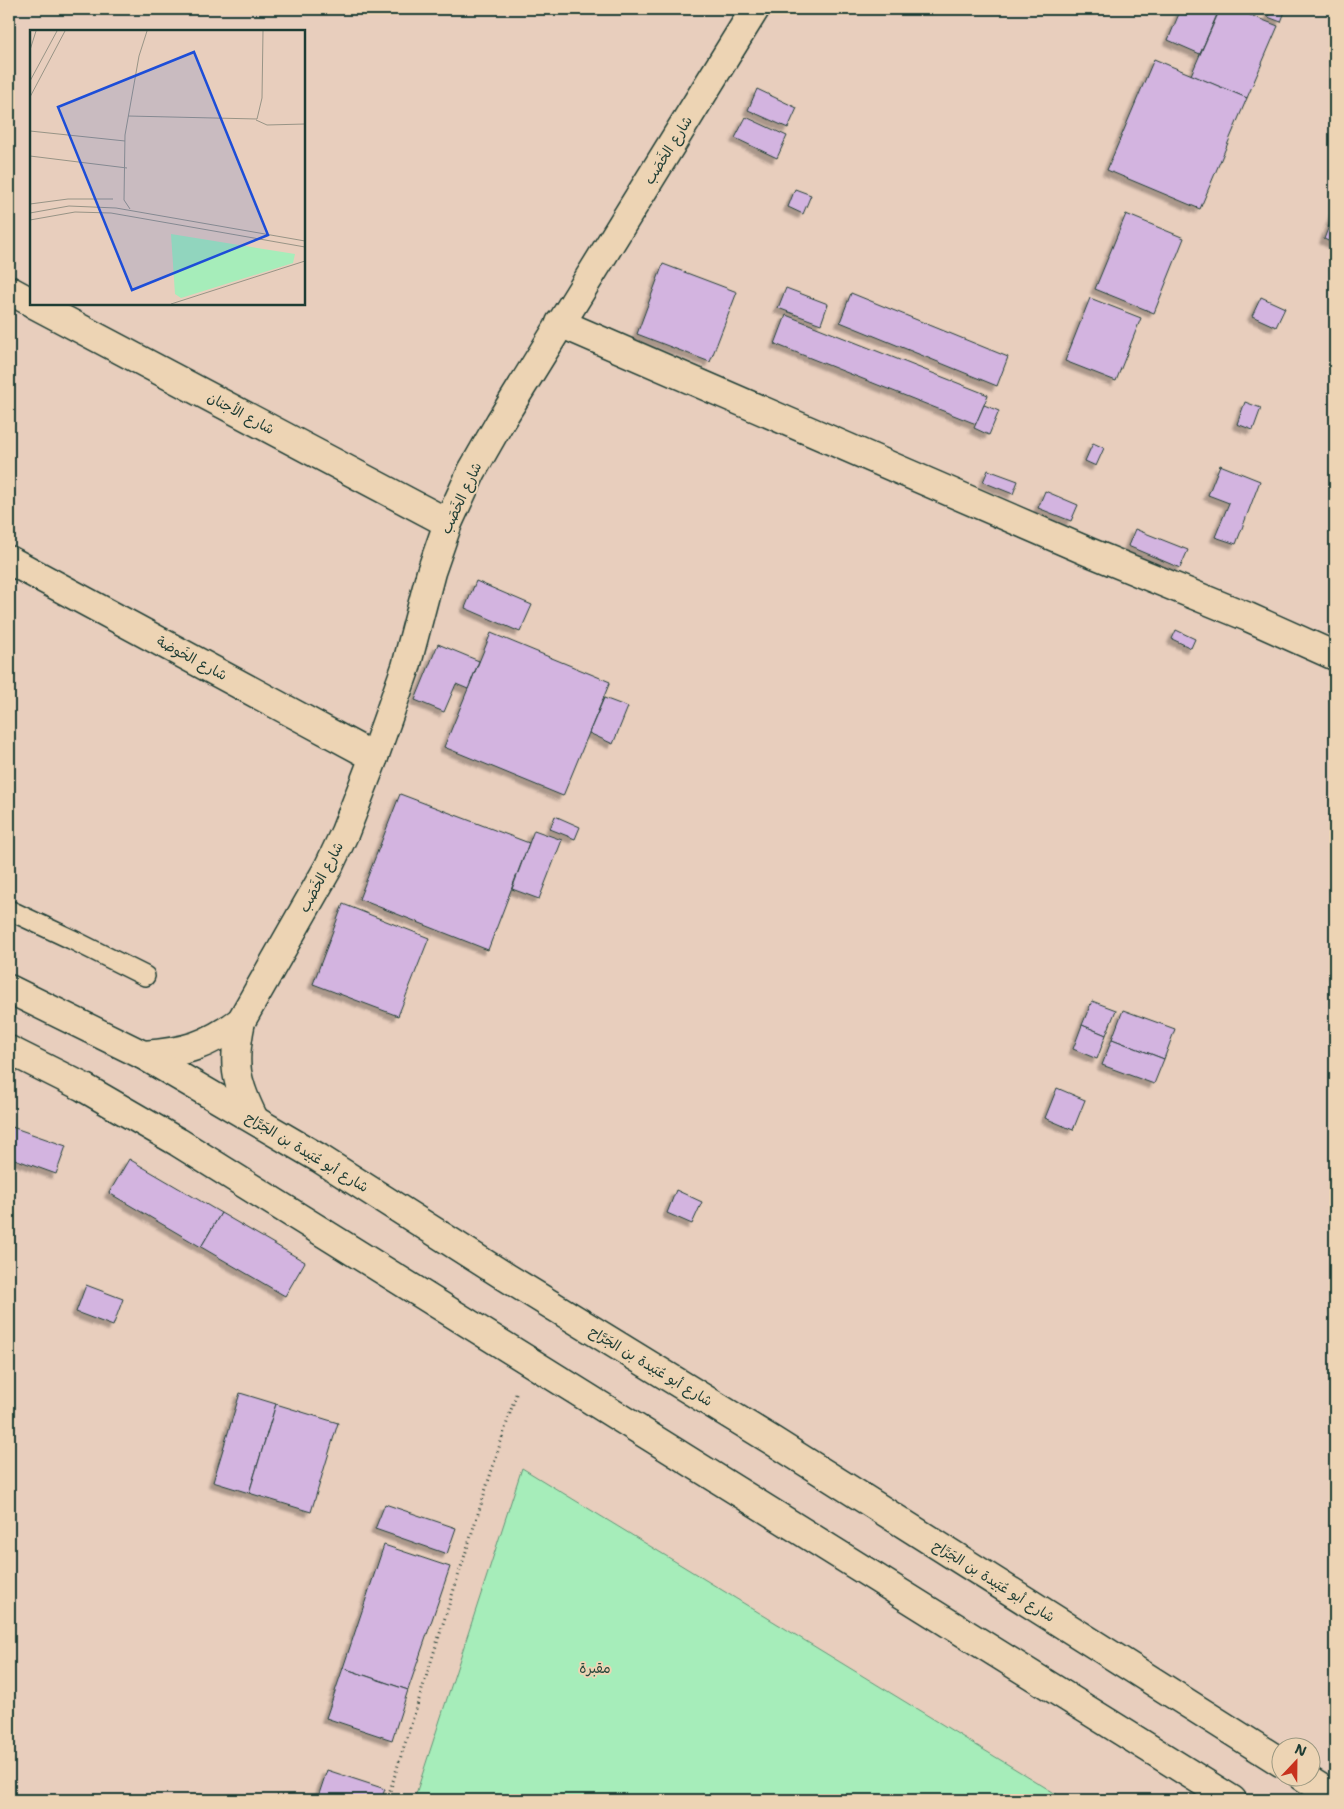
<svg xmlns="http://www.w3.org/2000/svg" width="1344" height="1809" viewBox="0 0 1344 1809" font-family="'Shantell Sans','Playpen Sans Arabic',sans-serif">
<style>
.green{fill:#a6edba;stroke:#629577}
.building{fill:#d3b4e0;stroke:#1f3d34;filter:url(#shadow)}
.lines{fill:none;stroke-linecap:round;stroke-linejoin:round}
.service-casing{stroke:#1f3d34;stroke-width:22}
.minor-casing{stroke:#1f3d34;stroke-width:31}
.secondary-casing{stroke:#1f3d34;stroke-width:31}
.path{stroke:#1f3d34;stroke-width:3;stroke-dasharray:1 4;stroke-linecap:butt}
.service{stroke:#edd4b4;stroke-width:19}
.minor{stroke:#edd4b4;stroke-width:28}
.secondary{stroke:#edd4b4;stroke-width:28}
.labels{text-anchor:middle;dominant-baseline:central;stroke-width:4;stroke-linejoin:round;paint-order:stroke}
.street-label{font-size:14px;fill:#1f3d34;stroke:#edd4b4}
.park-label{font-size:14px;fill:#26463b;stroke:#edd4b4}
.inset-road{fill:none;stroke:#989486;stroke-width:1}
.view{fill:#1d4ed8;fill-opacity:0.15;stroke:#1d4ed8;stroke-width:2.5}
.inset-edge{fill:none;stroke:#1f3d34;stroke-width:2.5}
</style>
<defs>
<filter id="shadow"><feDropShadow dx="-4.5" dy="4.5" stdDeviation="1" flood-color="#0004"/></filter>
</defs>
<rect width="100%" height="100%" fill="#e8cebd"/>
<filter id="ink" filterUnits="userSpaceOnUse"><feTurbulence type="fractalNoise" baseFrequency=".02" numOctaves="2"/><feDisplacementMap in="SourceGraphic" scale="10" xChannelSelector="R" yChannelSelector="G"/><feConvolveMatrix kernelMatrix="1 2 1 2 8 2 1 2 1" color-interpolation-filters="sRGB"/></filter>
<g filter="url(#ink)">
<polygon class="green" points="522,1468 1066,1800 414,1800"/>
<g class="building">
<polygon points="1181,9 1219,10 1200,54 1168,40"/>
<polygon points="1220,9 1235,9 1278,26 1247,98 1191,75"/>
<polygon points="1271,9 1286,9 1281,22 1268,17"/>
<polygon points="1154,59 1247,98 1200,209 1107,170"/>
<polygon points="757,89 797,108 788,128 748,110"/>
<polygon points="746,117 787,136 777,158 735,138"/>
<polygon points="795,189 811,195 803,214 788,207"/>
<polygon points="1335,210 1335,244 1324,239"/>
<polygon points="1126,214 1184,238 1154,313 1095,289"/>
<polygon points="663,264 737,292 710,362 637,334"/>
<polygon points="786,288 828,304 821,324 778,308"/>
<polygon points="851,293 1008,357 997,386 840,322"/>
<polygon points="1261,297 1285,308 1276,327 1252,316"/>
<polygon points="1090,298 1141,318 1116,381 1065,361"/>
<polygon points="786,315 988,395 976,424 775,344"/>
<polygon points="1245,402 1261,408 1253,430 1237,424"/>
<polygon points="984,405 999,411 989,435 974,428"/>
<polygon points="1093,443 1104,448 1096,466 1085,461"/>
<polygon points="1220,465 1260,481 1236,544 1215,537 1229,503 1208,495"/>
<polygon points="988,470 1018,481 1013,494 983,482"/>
<polygon points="1045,491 1078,505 1071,521 1038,508"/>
<polygon points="1135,529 1188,550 1180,568 1128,546"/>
<polygon points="476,581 532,605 520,632 465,608"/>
<polygon points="1176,630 1195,639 1191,648 1172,639"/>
<polygon points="491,633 610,682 563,796 444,747"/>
<polygon points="438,644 479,661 468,689 456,684 444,712 415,700"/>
<polygon points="604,698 628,707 613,744 589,733"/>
<polygon points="400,794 529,843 488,950 359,899"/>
<polygon points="555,816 580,827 575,839 550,829"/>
<polygon points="534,830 562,840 539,899 512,889"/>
<polygon points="343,904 429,938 398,1016 313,984"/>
<polygon points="1092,1001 1116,1010 1106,1035 1082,1025"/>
<polygon points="1123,1010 1175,1029 1164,1059 1112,1039"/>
<polygon points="1082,1025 1106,1035 1097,1059 1073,1049"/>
<polygon points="1112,1039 1164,1059 1154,1084 1102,1065"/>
<polygon points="1057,1088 1085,1100 1073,1130 1045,1118"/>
<polygon points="9,1126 66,1146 56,1174 9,1157"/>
<polygon points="129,1159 221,1213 201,1247 109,1193"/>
<polygon points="676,1190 702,1202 692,1224 667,1213"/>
<polygon points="221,1213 305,1262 285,1296 201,1247"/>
<polygon points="86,1285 123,1299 113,1326 76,1312"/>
<polygon points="240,1393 276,1404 249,1493 213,1482"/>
<polygon points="276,1404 338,1423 311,1512 249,1493"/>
<polygon points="385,1504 456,1528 447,1554 375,1529"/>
<polygon points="384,1545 450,1567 408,1690 343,1668"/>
<polygon points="343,1668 408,1690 392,1740 326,1718"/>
<polygon points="327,1770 385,1789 381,1800 317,1800"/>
</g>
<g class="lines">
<defs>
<polyline id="service" points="9,910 71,939 145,976"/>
<g id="minor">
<polyline points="9,290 31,302"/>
<polyline points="34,304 448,523"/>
<polyline points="560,323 1089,552 1248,617 1335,656"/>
<polyline points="9,560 374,757"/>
<path d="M143,1055C186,1052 206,1046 241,1021"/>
<path d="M254,1119C235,1081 232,1063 241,1021L328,868L345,832L374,757L406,667L431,572L448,523L472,471L500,422L755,9"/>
</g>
<g id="secondary">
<polyline points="9,989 143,1055 319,1158 506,1277 773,1441 1282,1763"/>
<polyline points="9,1050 83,1087 178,1142 1232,1800"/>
<polyline points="1302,1776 1335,1797"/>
</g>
</defs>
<use href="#service" class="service-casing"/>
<use href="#minor" class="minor-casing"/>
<use href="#secondary" class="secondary-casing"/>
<polyline class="path" points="387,1800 517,1391"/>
<use href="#service" class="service"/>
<use href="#minor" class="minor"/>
<use href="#secondary" class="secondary"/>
</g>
</g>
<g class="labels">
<g class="street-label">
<text transform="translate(668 150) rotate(-58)">شارع الخَصَب</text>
<text transform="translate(241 413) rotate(28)">شارع الأجنان</text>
<text transform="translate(461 498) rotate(-65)">شارع الخَصَب</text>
<text transform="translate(192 658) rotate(28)">شارع الخَوضة</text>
<text transform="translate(321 877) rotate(-62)">شارع الخَصَب</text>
<text transform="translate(307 1152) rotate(31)">شارع أبو عُبَيدة بن الجَرَّاح</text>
<text transform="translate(651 1366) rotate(31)">شارع أبو عُبَيدة بن الجَرَّاح</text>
<text transform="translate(994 1581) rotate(32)">شارع أبو عُبَيدة بن الجَرَّاح</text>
</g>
<g class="park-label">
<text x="595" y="1668">مقبرة</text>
</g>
</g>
<g transform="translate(30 30)">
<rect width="275" height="275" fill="#e8cebd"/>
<path d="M141,204L265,224L263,233L151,268L145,264Z" fill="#a6edba"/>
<path class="inset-road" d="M0,20L6,1M0,51L27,1M0,67L35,1M98,86L227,89L232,68L233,1M226,90L237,95L275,94M0,101L95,111M0,126L97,138M0,174L38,169H83M100,179L94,170L95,105L109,26L117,1M0,183L39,176L86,178L275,211M0,190L45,182L81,183L275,217M141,274L275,231"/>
<path class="view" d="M164,22L238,205L102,260L28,77Z"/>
<rect width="275" height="275" class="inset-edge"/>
</g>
<rect width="1344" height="1809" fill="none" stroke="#edd4b4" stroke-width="30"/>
<rect x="15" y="15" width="1314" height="1779" fill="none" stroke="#1f3d34" stroke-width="2" filter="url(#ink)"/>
<g transform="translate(1296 1762) rotate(22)"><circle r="24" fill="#edd4b4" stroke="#9b9881"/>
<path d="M0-4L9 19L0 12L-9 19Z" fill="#c8321e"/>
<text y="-8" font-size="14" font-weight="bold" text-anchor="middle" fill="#1f3d34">N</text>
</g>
</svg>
